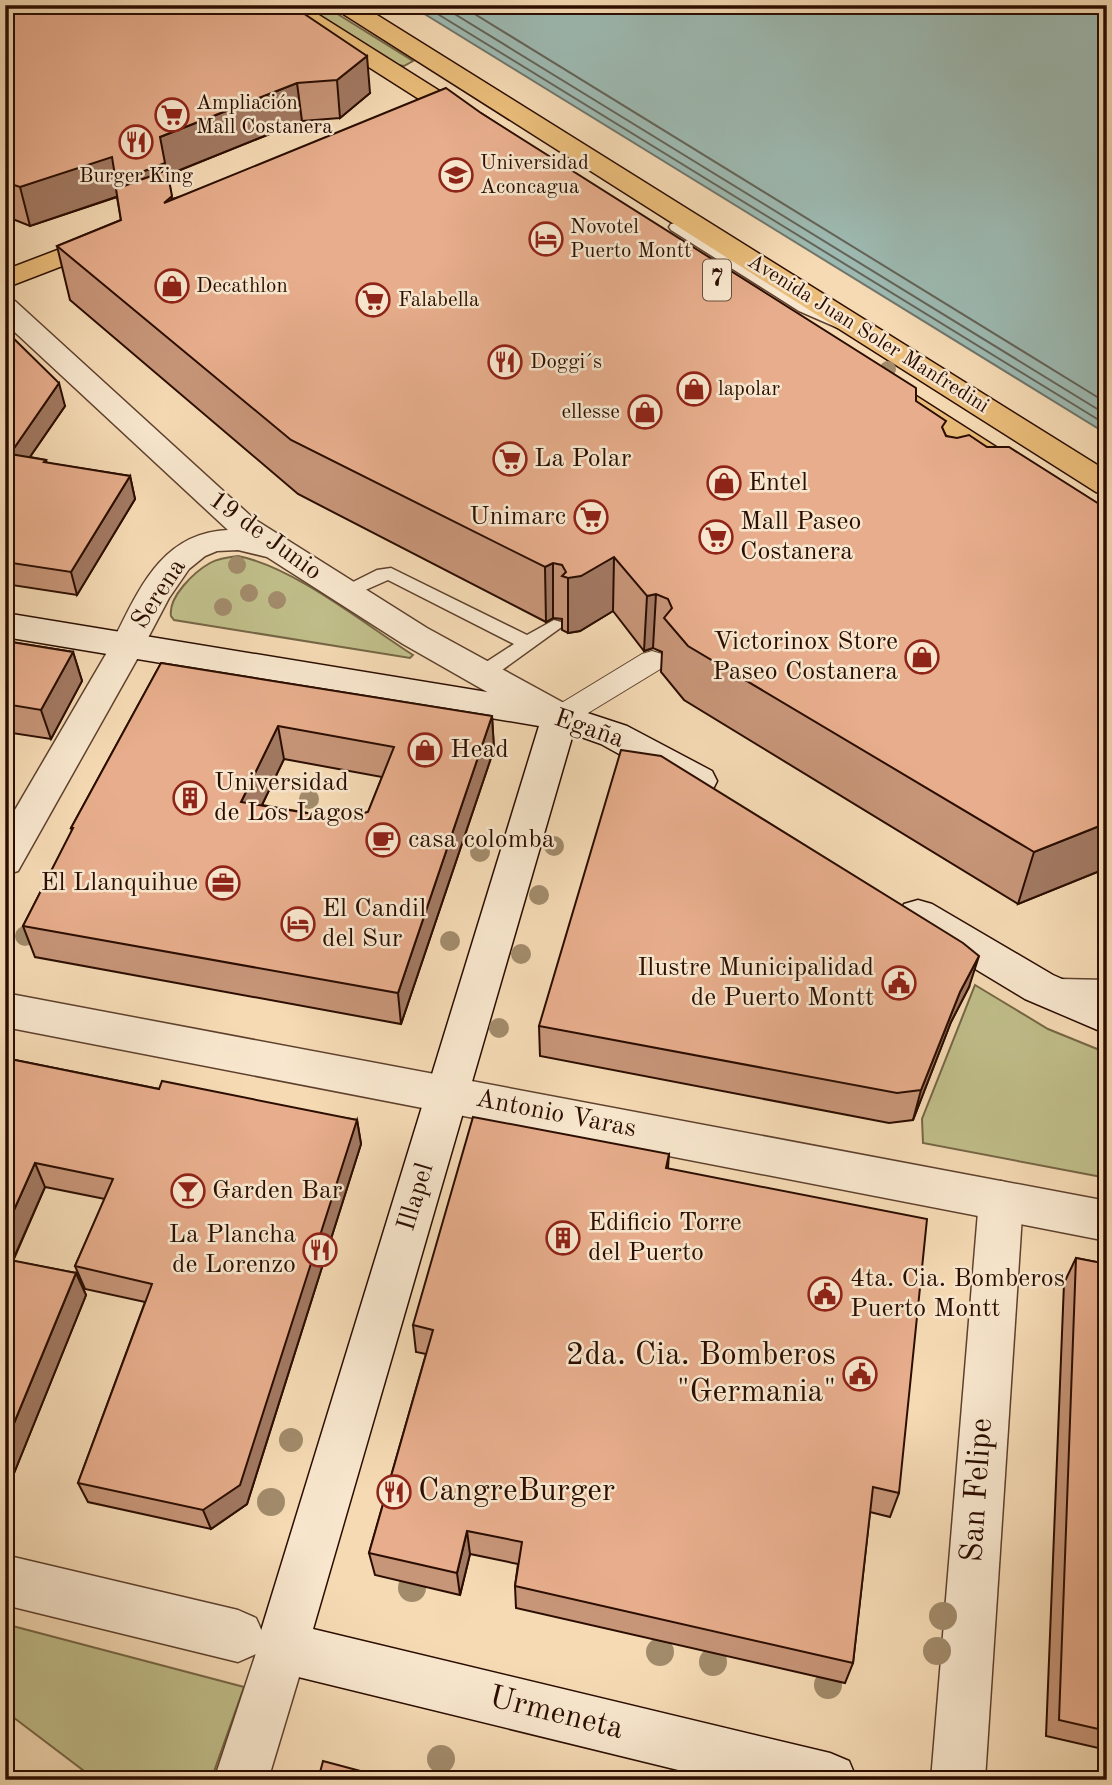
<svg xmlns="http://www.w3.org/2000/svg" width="1112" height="1785" viewBox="0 0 1112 1785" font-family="'Old Standard TT',serif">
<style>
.green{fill:#c0be8a;stroke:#766645;stroke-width:2}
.water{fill:#9dbab2;stroke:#6f756b;stroke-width:2}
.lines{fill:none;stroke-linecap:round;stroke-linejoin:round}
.shore{stroke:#646459;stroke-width:2}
.service-casing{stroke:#5e402d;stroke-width:3}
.pedestrian-casing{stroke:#5e402d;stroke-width:2}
.minor-casing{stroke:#5e402d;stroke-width:3}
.tertiary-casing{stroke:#5e402d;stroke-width:3}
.secondary-casing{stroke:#2b0d00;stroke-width:3}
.primary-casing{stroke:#2b0d00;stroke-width:3}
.trunk-casing{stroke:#2b0d00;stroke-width:3}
.service{fill:#f8e7ce;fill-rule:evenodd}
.pedestrian{fill:#f8e7ce;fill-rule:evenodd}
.minor{fill:#f8e7ce;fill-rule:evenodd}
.tertiary{fill:#f8e7ce;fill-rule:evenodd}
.secondary{fill:#f8e7ce;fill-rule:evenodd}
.primary{fill:#eabd7a;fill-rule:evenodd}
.trunk{fill:#eabd7a;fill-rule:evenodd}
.tree{fill:#a28b6b}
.wall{fill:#c79578;stroke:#2b0d00;stroke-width:2;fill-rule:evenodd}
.shaded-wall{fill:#a27962;stroke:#2b0d00;stroke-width:2}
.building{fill:#e7ad8c;stroke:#2b0d00;stroke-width:2;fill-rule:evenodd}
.labels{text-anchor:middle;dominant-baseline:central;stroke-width:5;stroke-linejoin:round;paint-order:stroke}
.far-poi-label{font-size:21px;fill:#2b0d00;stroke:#f8e7ce;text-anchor:start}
.far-street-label{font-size:21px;fill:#2b0d00;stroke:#f8e7ce}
.shield{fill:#f8e7ce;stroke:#684e3e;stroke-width:2}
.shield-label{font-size:24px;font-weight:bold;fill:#2b0d00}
.poi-label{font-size:26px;fill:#2b0d00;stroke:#f8e7ce;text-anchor:start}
.street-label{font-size:26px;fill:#2b0d00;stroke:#f8e7ce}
.near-poi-label{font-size:32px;fill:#2b0d00;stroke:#f8e7ce;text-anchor:end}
.near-street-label{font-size:32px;fill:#2b0d00;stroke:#f8e7ce}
</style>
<rect width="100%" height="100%" fill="#f5dab4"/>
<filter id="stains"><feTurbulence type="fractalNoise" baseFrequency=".00286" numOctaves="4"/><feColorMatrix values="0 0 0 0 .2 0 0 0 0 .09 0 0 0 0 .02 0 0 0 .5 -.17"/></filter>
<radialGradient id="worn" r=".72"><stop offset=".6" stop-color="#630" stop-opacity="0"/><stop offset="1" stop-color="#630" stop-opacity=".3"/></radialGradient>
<g class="green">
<polygon points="303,5 323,5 413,61 404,66 398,65"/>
<path d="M238,556C294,567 363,623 413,655L410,658L174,620L171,616C168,597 194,572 210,563C219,558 228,557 238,556Z"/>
<polygon points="975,985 1048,1029 1107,1053 1107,1178 923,1143 922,1119"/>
<polygon points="5,1624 244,1687 211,1780 96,1780 5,1711"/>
</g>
<polygon class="water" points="410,5 1107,5 1107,434"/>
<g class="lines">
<g class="shore">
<polyline points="423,5 1107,425"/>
<polyline points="440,5 1107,415"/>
<polyline points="460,5 1107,403"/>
</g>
<defs>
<g id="service">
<polygon points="676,223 809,305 846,323 838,328 799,311 671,230 669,227 671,224"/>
<polygon points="391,568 527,635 554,620 561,622 563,626 491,678 477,678 475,673 477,668 514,644 388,580 345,599 336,593 339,589 377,570"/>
<polygon points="1060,979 1107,980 1107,998 1052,994 1049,988 1052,982"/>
</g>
<polygon id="pedestrian" points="652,651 662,654 666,661 662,668 570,724 560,727 550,724 545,717 550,710 642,654"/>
<g id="minor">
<path d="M5,299L15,301L254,519L427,628L573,708L578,717L573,726L560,730L547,726L403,644L267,557L238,550L217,551L205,556L189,569L169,598L140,653L128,657L116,653L111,645C138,592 160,533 228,530L5,323Z"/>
<polygon points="1001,1181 1017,1186 1023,1200 985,1780 931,1780 979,1200 985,1186"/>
<polygon points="5,1555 238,1610 256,1618 264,1636 256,1654 238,1662 5,1605"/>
</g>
<g id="tertiary">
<polygon points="128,633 140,637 145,645 18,871 5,875 5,827 116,637"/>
<polygon points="5,993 1107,1201 1107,1241 5,1027"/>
<polygon points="282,1621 300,1629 308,1647 268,1780 214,1780 264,1629"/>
</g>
<g id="secondary">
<polygon points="5,613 560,704 627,726 712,771 717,781 712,791 699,794 686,791 601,744 573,734 313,1629 830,1753 849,1761 857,1780 719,1780 282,1673 264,1665 256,1647 539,726 5,637"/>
<polygon points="918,900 932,904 1053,975 1107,999 1107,1034 1025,999 904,926 899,915 904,904"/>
</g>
<polygon id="primary" points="107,231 117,233 121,239 117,245 5,288 5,270"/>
<g id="trunk">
<polygon points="276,5 303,5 481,117 485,122 481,127 472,130 463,127 279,10"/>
<polygon points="334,5 361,5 1107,471 1107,495 1096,492 337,10"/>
<polygon points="902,391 913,394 1015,459 1020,466 1015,473 1004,476 993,473 891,406 887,400 891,394"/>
</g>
</defs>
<use href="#service" class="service-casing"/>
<use href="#pedestrian" class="pedestrian-casing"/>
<use href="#minor" class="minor-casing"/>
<use href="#tertiary" class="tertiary-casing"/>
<use href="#secondary" class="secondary-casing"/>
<use href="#primary" class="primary-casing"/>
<use href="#trunk" class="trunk-casing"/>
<use href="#service" class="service"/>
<use href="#pedestrian" class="pedestrian"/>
<use href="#minor" class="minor"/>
<use href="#tertiary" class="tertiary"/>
<use href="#secondary" class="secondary"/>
<use href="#primary" class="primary"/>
<use href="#trunk" class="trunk"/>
</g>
<g class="tree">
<circle cx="888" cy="369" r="8"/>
<circle cx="237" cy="565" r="9"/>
<circle cx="249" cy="593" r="9"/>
<circle cx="277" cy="600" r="9"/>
<circle cx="223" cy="607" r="9"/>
<circle cx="309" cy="799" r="10"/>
<circle cx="554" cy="846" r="10"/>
<circle cx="480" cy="852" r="10"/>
<circle cx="539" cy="895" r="10"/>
<circle cx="25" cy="936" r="10"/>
<circle cx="450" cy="941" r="10"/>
<circle cx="521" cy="954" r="10"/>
<circle cx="499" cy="1028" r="10"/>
<circle cx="291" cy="1440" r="12"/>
<circle cx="271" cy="1502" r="14"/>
<circle cx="412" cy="1588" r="14"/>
<circle cx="943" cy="1616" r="14"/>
<circle cx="937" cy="1651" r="14"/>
<circle cx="660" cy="1652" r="14"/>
<circle cx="713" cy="1662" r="14"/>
<circle cx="828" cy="1685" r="14"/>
<circle cx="441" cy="1759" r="14"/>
</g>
<g class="wall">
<polygon points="5,5 291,5 370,93 340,118 302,121 168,175 172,199 481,113 916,401 944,432 946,436 987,447 1107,509 1107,868 1018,904 684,700 661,672 662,652 653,648 644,651 613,611 580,631 568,633 562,630 562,619 553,618 546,622 298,494 70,300 57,246 121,220 117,197 30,226 5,216"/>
<polygon points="5,330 65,406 30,457 46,460 47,463 130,476 135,499 77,595 5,584"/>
<polygon points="5,641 73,652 82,681 51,739 5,732"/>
<path d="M161,663L492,716L494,749L401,1024L35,957L23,926L72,831L71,828ZM284,759L382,777L368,812L342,819L262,805Z"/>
<polygon points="969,987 951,1022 913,1120 889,1123 540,1056 539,1026"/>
<polygon points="5,1058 159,1089 357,1120 361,1144 247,1504 211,1529 88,1502 78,1483 145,1302 85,1289 75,1266 105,1199 45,1187 13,1261 76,1273 86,1295 10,1483 5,1482"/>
<polygon points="669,1154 668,1168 899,1493 890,1517 870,1512 853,1663 845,1683 516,1608 515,1586 518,1564 470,1554 460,1595 375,1575 369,1553 426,1354 416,1352 413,1325"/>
<polygon points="1076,1258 1107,1264 1107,1750 1046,1736 1064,1283"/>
</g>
<g class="shaded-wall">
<polygon points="367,56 370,93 340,118 337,80"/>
<polygon points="297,83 302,121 167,175 181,249 119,196 30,226 20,187 160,137"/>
<polygon points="59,383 65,406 16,477 10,454"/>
<polygon points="130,476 135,499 77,595 71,572"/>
<polygon points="614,557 613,611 580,631 568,633 568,578"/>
<polygon points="553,563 553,618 546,622 545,567"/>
<polygon points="656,594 653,648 644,651 647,596"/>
<polygon points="73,652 82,681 51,739 41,710"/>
<polygon points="492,716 494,749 401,1024 398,993"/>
<polygon points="278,726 284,759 248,834 241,802"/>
<polygon points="1107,823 1107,868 1018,904 1034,852"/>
<polygon points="979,956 969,987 951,1022 913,1120 921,1090 960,992"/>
<polygon points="357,1120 361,1144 247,1504 211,1529 203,1510"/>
<polygon points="35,1163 45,1187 5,1278 5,1230"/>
<polygon points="76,1273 86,1295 10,1483 5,1476 5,1445"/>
<polygon points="467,1531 470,1554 460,1595 457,1573"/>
</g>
<g class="building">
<polygon points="5,5 291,5 367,56 337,80 297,83 160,137 165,163 116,182 112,157 20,187 5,182"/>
<polygon points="446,88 481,113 916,388 916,401 946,421 942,427 946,436 957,438 969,435 987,447 1009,447 1107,509 1107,823 1034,852 688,646 664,618 672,608 668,599 656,594 647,596 614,557 581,576 568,578 562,576 566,572 562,565 553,563 545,567 291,440 57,246 121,220 116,189 167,170 172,196 164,203"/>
<polygon points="5,330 59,383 10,454 46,460 44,462 130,476 71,572 5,562"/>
<polygon points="5,641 73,652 41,710 5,704"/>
<path d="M161,663L492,716L398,993L23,926L73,828H71ZM278,726L394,747L368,812L342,819L241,802Z"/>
<polygon points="621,750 661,756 963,943 979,956 960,992 921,1090 897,1093 539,1026"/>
<polygon points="5,1058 159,1089 162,1081 357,1120 240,1485 203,1510 78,1483 152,1284 75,1266 113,1179 35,1163 5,1230"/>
<polygon points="473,1117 669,1154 666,1168 927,1219 899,1493 873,1487 853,1663 515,1586 522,1542 467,1531 457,1573 369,1553 433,1330 413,1325"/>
<polygon points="1076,1258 1107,1264 1107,1731 1059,1720"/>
<polygon points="5,1259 76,1273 5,1445"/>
<polygon points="323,1761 394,1780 318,1780"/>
</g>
<defs>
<symbol id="supermarket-ring" viewBox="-11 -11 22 22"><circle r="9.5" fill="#f8e7ce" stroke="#8f2418" stroke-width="1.5"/><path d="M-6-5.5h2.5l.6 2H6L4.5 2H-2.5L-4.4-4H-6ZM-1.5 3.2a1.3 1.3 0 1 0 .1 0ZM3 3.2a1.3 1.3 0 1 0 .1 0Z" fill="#8f2418"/></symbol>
<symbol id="restaurant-ring" viewBox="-11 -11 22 22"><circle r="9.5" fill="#f8e7ce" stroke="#8f2418" stroke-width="1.5"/><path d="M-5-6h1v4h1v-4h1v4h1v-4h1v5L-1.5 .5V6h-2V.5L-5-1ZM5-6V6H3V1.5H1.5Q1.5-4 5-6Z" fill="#8f2418"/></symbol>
<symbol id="university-ring" viewBox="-11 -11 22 22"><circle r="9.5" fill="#f8e7ce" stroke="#8f2418" stroke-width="1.5"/><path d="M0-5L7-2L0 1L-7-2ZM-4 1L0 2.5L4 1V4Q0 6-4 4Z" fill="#8f2418"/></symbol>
<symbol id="hotel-ring" viewBox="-11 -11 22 22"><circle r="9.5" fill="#f8e7ce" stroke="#8f2418" stroke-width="1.5"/><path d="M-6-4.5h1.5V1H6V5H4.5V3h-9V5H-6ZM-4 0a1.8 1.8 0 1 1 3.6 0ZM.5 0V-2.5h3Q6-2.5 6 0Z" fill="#8f2418"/></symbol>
<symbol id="shop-ring" viewBox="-11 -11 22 22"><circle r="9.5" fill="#f8e7ce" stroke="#8f2418" stroke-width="1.5"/><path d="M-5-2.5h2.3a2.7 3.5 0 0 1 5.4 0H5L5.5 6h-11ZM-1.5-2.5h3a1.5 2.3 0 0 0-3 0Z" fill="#8f2418"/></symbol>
<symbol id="building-ring" viewBox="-11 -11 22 22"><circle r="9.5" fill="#f8e7ce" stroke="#8f2418" stroke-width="1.5"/><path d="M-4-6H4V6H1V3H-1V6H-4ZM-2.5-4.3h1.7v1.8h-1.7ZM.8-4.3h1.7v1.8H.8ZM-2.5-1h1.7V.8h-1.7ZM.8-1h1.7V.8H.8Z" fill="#8f2418"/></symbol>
<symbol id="cafe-ring" viewBox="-11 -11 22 22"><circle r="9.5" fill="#f8e7ce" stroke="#8f2418" stroke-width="1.5"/><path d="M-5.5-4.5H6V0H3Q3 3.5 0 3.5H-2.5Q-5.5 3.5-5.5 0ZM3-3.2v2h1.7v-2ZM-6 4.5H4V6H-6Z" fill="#8f2418"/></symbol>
<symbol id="office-ring" viewBox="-11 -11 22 22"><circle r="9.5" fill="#f8e7ce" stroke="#8f2418" stroke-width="1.5"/><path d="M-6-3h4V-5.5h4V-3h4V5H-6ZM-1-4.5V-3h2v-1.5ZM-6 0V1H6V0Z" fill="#8f2418"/></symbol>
<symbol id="civic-ring" viewBox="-11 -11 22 22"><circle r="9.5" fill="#f8e7ce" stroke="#8f2418" stroke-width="1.5"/><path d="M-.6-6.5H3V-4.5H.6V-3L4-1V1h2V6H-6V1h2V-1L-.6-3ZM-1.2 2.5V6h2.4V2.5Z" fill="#8f2418"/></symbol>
<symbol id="bar-ring" viewBox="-11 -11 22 22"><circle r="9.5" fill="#f8e7ce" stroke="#8f2418" stroke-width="1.5"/><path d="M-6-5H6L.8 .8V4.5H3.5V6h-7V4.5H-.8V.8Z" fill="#8f2418"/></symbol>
</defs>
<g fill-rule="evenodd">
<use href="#supermarket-ring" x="153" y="96" width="38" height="38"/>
<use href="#restaurant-ring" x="117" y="123" width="38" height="38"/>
<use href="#university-ring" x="437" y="156" width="38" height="38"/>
<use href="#hotel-ring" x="527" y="220" width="38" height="38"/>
<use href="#shop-ring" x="153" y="267" width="38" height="38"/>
<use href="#supermarket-ring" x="354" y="281" width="38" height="38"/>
<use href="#restaurant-ring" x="486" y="343" width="38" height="38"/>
<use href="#shop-ring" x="675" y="370" width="38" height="38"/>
<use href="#shop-ring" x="626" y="393" width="38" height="38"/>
<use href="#supermarket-ring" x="491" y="440" width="38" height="38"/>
<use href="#shop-ring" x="705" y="464" width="38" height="38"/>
<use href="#supermarket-ring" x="572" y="498" width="38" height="38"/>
<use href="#supermarket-ring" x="697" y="518" width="38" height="38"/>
<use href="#shop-ring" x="903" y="638" width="38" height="38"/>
<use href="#shop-ring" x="406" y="731" width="38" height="38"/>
<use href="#building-ring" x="171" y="779" width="38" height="38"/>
<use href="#cafe-ring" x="364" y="821" width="38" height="38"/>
<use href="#office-ring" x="204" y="864" width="38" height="38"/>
<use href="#hotel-ring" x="279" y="905" width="38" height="38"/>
<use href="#civic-ring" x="880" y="964" width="38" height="38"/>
<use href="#bar-ring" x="169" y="1172" width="38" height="38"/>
<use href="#building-ring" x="544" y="1219" width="38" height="38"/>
<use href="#restaurant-ring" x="301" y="1231" width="38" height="38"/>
<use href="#civic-ring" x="806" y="1275" width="38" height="38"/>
<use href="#civic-ring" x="841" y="1355" width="38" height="38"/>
<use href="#restaurant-ring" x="375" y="1473" width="38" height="38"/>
</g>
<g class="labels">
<g class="far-poi-label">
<text x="196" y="103">Ampliación<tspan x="196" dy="24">Mall Costanera</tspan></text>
<text x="480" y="163">Universidad<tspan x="480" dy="24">Aconcagua</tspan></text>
<text x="136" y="176" text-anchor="middle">Burger King</text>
<text x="570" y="227">Novotel<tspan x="570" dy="24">Puerto Montt</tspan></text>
<text x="196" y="286">Decathlon</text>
<text x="398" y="300">Falabella</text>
<text x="530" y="362">Doggi´s</text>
<text x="718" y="389">lapolar</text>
<text x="620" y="412" text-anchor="end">ellesse</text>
</g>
<g class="far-street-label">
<text transform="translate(868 334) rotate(32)">Avenida Juan Soler Manfredini</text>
</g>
<rect class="shield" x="703" y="259.5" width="28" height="41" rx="5"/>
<g class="shield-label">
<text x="717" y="280">7</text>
</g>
<g class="poi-label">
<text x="534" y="459">La Polar</text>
<text x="748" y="483">Entel</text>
<text x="566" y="517" text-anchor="end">Unimarc</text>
<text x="740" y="522">Mall Paseo<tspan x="740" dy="30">Costanera</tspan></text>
<text x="898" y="642" text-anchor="end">Victorinox Store<tspan x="898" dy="30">Paseo Costanera</tspan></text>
<text x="450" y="750">Head</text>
<text x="214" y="783">Universidad<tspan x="214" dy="30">de Los Lagos</tspan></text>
<text x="408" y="840">casa colomba</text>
<text x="198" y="883" text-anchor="end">El Llanquihue</text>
<text x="322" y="909">El Candil<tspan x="322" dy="30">del Sur</tspan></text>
<text x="874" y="968" text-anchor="end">Ilustre Municipalidad<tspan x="874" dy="30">de Puerto Montt</tspan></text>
<text x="212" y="1191">Garden Bar</text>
<text x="588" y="1223">Edificio Torre<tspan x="588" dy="30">del Puerto</tspan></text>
<text x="296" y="1235" text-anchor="end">La Plancha<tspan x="296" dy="30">de Lorenzo</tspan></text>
<text x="850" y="1279">4ta. Cia. Bomberos<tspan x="850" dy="30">Puerto Montt</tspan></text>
</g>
<g class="street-label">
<text transform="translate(265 536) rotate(36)">19 de Junio</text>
<text transform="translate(159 594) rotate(-57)">Serena</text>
<text transform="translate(589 729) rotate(19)">Egaña</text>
<text transform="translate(556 1114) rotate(11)">Antonio Varas</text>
<text transform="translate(416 1197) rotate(-73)">Illapel</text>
</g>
<g class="near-poi-label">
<text x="836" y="1356">2da. Cia. Bomberos<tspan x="836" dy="37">"Germania"</tspan></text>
<text x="418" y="1492" text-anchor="start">CangreBurger</text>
</g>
<g class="near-street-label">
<text transform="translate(978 1490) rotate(-86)">San Felipe</text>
<text transform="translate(556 1714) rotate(14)">Urmeneta</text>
</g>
</g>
<rect width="1112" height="1785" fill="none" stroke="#f5dab4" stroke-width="28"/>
<rect x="7" y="7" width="1098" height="1771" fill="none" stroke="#2b0d00" stroke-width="3.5"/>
<rect x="14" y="14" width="1084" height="1757" fill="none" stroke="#2b0d00" stroke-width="2"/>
<rect width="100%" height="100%" filter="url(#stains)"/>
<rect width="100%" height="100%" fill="url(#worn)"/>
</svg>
